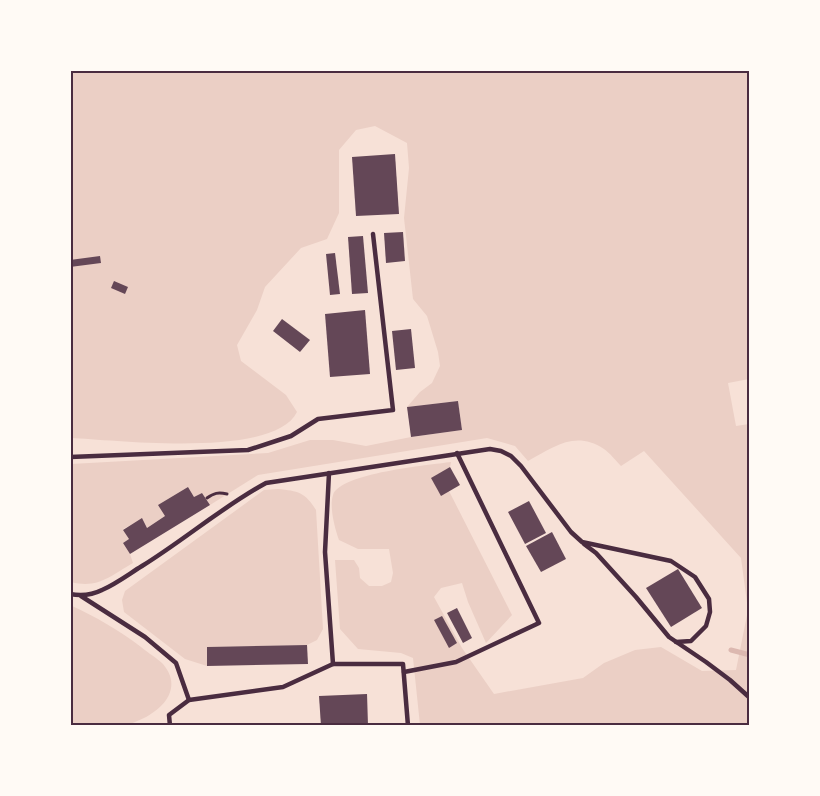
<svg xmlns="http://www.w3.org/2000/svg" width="820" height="796" viewBox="0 0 820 796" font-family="Raleway,sans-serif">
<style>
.green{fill:#ebcfc5}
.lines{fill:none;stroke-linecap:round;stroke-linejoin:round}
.stream{stroke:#dcb8b0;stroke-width:5}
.building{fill:#644757}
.path{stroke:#4a2c40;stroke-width:3}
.service{stroke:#4a2c40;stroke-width:4.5}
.neatline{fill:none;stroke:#4a2c40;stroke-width:2}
</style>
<rect width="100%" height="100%" fill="#f7e1d7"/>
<g class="green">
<path d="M71,71H749V379L728,383L736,426L749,424V725H420L413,658L401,653L358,649L340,629L335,560H354L359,568L360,578L369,586H382L391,582L393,573L389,549H358L339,540C335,529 329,507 333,495C340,473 429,465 451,462L450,467L432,478L449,491L512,615L486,643L468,602L462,583L441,588L434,597L462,648L494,694L583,678L604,663L635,650L661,647L702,671L736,670L748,610L741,558L644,451L621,466C616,461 610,453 604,449C575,430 554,447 528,461L515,446L487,438L258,475L210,505L202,493L194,497L188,487L165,516L147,528L142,519L123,529L129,539L123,543L130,554L133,563C110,576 98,589 71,582V464L268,453L310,440H333L366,446L411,437L462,430L458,401L407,407L420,392L432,383L440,366L438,352L427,316L413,299L404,218L409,168L407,143L375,126L356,130L339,150V213L327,239L301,248L265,287L257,310L237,345L241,361L286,395L297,412C274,459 117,440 71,438Z"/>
<path d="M278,489C298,491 305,492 316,510L323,629L317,640L307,645L207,647V666L185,659L124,612L122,600L125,591L264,490Z"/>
<path d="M70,605C96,617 119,630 141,647C148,653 157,658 163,664C189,695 149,721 121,726C105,728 87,726 71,725Z"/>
</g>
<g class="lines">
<polyline class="stream" points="731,650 750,655"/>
</g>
<g class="building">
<polygon points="395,154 399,214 356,216 352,157"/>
<polygon points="403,232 405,261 386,263 384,233"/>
<polygon points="363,236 368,293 352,294 348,237"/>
<polygon points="335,253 340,294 330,295 326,254"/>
<polygon points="100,256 101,263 70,267 70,260"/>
<polygon points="114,281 128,287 125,294 111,288"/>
<polygon points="365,310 370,374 330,377 325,314"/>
<polygon points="282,319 310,340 300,352 273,331"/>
<polygon points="411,329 415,368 396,370 392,331"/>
<polygon points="458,401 462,430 411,437 407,407"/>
<polygon points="450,467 460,485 441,496 431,478"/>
<polygon points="188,487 194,497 202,493 210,505 130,554 123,543 129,539 123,530 142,518 147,528 165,516 158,505"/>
<polygon points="529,501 546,533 525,544 508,512"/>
<polygon points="552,532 566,559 541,572 526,546"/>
<polygon points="678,569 702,608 671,627 646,588"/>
<polygon points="457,608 472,638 463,643 447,613"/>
<polygon points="442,616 457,643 449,648 434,620"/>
<polygon points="307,645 308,664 207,666 207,647"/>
<polygon points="367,694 368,726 321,726 319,696"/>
</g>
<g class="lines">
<path class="path" d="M207,498C214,493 218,492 227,494"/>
<g class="service">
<polyline points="70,457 248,450 291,436 318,419 393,410 373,234"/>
<polyline points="329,473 325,552 333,664 403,664 408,726"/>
<polyline points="584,544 596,553 636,597 669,637 706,662 730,680 750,698"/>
<path d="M70,594C81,596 92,595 102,590C116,584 129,574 142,566C184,540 222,507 266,483L490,449L501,451L511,456L521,466L571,532L582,542L671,561L695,577L709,599L710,612L706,626L691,641L676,642"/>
<polyline points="81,596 145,637 176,663 189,700"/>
<polyline points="404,672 456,662 539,623 457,453"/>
<polyline points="170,726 169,715 189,700 283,687 333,664"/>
</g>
</g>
<rect width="820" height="796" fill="none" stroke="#fffaf5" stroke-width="144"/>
<rect x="72" y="72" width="676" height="652" class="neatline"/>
</svg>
